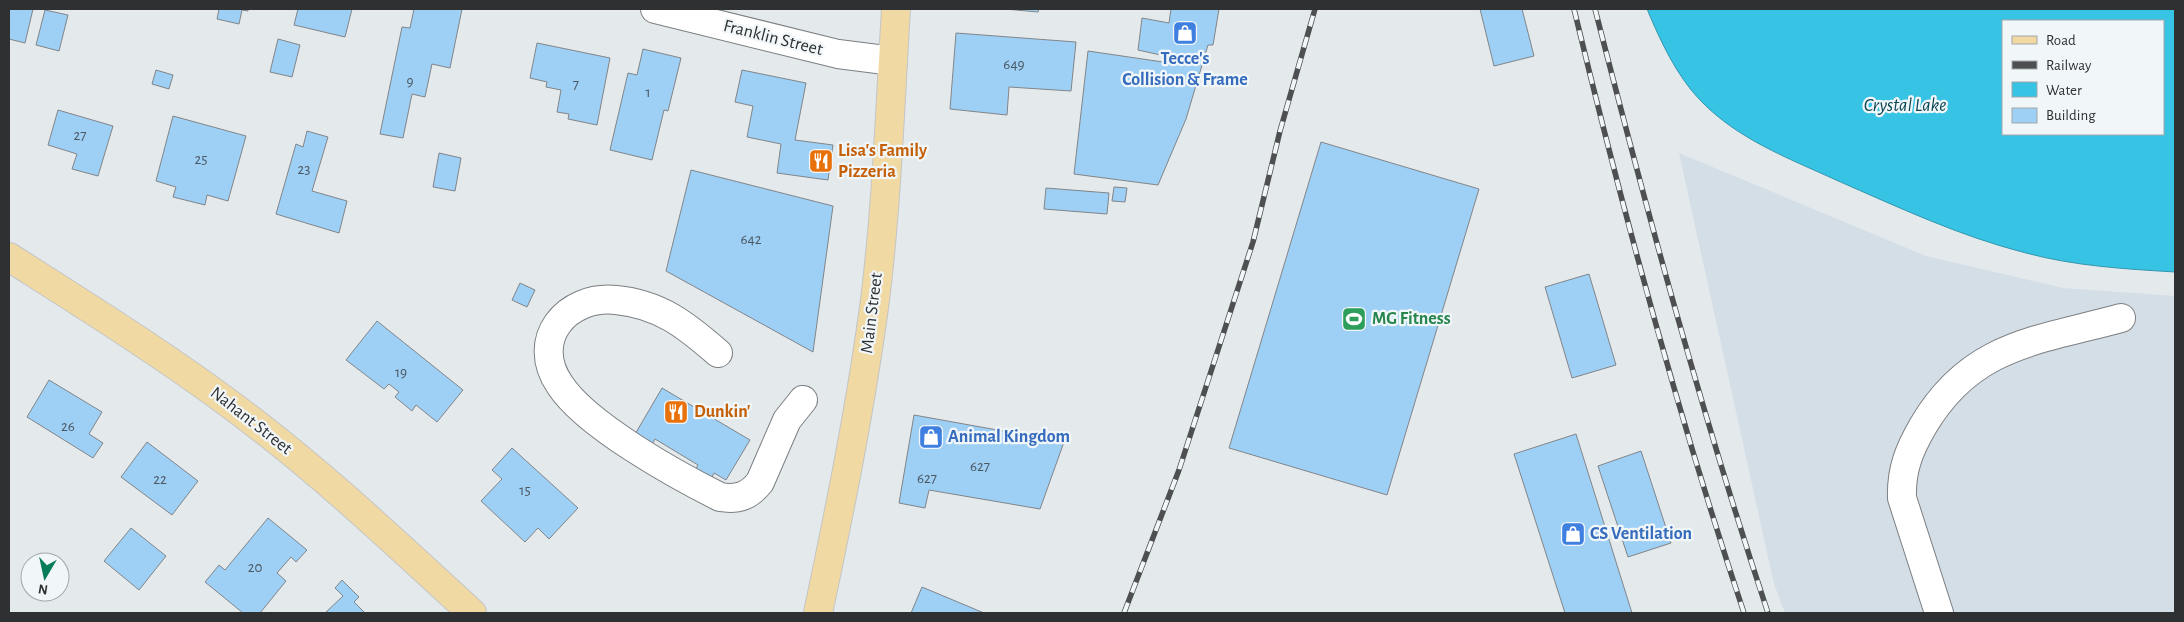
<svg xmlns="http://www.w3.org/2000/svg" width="2184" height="622" viewBox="0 0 2184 622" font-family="'Alegreya Sans',sans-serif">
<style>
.built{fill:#d4dee7}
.water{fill:#37c3e3;stroke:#3497ae;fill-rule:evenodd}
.building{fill:#9ecff5;stroke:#818589}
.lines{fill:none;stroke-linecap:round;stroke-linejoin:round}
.minor-casing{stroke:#7b7f82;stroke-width:30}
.major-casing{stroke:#c4c5c5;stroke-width:30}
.minor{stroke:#fff;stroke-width:28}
.major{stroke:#f1d9a4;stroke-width:28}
.rail-casing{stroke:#4d4f50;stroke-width:5.5}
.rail{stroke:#f1f6f9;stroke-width:4;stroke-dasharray:11;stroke-linecap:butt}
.labels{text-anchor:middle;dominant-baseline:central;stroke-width:4.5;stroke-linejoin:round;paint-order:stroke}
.number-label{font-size:15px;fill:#4a5862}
.street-label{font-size:18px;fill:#2e3031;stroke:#f1f6f9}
.shop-label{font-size:18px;font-weight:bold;fill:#366cbe;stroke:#f1f6f9;text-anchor:start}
.food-label{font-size:18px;font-weight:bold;fill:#c56008;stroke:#f1f6f9;text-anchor:start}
.leisure-label{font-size:18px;font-weight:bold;fill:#27864d;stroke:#f1f6f9;text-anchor:start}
.water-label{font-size:19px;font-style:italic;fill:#0a4654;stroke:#f1f6f9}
</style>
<rect width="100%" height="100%" fill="#e4e9ec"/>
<polygon class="built" points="1679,153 1926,256 2063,288 2175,296 2175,613 1785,613 1774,584"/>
<path class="water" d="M1647,9H2175V272C2125,269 2074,266 2026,253C1959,236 1898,207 1836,180C1788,158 1737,139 1700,100C1676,75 1660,40 1647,9ZM2003,21H2163V134H2003Z"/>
<g class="building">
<polygon points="9,9 33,9 25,43 9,39"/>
<polygon points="219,9 248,9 248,11 242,10 239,24 217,19"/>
<polygon points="298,9 352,9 345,37 294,25"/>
<polygon points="414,9 462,9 450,68 432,64 425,97 412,94 403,138 380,134 402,27 410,28"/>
<polygon points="1005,9 1039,9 1038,12"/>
<polygon points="1171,9 1219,9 1213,45 1208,45 1186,119 1158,185 1074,174 1088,51 1163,62 1165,56 1138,50 1142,18 1169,23"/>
<polygon points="1480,9 1522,9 1534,56 1494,66"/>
<polygon points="45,10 68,15 59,51 36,45"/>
<polygon points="956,33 1076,42 1071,91 1009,87 1007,115 950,109"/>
<polygon points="278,39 300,45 292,77 270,72"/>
<polygon points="537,43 610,58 597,125 568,119 569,114 557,112 561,90 546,87 547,82 530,78"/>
<polygon points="643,49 681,58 668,111 664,110 652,160 610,150 628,73 637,75"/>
<polygon points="156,70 173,75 169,89 152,84"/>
<polygon points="742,70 806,83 795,140 833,145 828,180 777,173 781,144 747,137 753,106 735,102"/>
<polygon points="58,110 113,126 98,176 72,169 77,154 48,145"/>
<polygon points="173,116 246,136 228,201 207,195 205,205 173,197 176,187 156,181"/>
<polygon points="307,131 328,137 312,191 347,201 339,233 276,214 296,144 303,147"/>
<polygon points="1321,142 1479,189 1387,495 1229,448"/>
<polygon points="439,153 461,158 455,191 433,187"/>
<polygon points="691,170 833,206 813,352 666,271"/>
<polygon points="1114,187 1127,188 1125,202 1112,201"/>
<polygon points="1046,188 1109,193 1107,214 1044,209"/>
<polygon points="1589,274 1616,365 1572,378 1545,287"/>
<polygon points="520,283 535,290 527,307 512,300"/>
<polygon points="377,321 463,390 437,422 416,405 412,411 395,397 399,392 389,384 384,389 346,360"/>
<polygon points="49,380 102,412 89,434 103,443 93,458 27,417"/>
<polygon points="662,388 750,440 726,480 714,473 710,481 694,472 698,465 655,439 651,446 634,436"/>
<polygon points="914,415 1064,442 1040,509 929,490 925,508 899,503"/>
<polygon points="1576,434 1632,613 1565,613 1514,454"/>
<polygon points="147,442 198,481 172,515 121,477"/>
<polygon points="512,448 578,508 549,539 538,528 525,542 481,501 502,479 492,470"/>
<polygon points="1641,451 1671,543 1628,557 1598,466"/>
<polygon points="268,518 307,550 296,562 291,557 277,573 286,581 260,613 243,613 205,582 219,565 225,570"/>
<polygon points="131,528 166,556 139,590 104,561"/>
<polygon points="342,580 359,597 354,602 365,613 325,613 343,596 335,588"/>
<polygon points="922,587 984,613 911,613"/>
</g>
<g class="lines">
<defs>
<g id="minor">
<polyline points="655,9 838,54 893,61"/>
<path d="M718,353C687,326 660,304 616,300C566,295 529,340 560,385C586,425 676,475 720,497C738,500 749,496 760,482L787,420L803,400"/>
<path d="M1939,613L1902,498C1901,470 1909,450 1923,426C1971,344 2037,341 2121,318"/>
</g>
<g id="major">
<path d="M9,257C89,308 171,359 247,417C326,477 399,546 472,613"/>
<path d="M818,613C840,509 861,405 875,300C887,203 890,106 896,9"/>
</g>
</defs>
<use href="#minor" class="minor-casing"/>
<use href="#major" class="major-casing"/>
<use href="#minor" class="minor"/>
<use href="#major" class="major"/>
<defs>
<g id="rail">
<path d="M1574,9C1623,212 1678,415 1744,613"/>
<path d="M1595,9C1647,212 1702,414 1768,613"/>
<polyline points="1124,613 1179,470 1253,242 1280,131 1315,9"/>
</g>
</defs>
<use href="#rail" class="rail-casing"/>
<use href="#rail" class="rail"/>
</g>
<defs>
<symbol id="shop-square" viewBox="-11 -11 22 22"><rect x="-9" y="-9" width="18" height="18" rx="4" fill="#3f7fe0" stroke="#f1f6f9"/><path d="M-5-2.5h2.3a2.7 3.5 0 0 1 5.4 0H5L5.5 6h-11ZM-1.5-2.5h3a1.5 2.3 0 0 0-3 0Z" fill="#fff"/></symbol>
<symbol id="restaurant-square" viewBox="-11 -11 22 22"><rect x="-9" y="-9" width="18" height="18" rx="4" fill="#e8710a" stroke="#f1f6f9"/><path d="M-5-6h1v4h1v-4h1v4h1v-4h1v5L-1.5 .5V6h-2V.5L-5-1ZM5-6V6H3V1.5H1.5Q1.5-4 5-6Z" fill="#fff"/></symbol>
<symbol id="stadium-square" viewBox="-11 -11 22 22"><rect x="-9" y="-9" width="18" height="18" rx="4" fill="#2e9e5b" stroke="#f1f6f9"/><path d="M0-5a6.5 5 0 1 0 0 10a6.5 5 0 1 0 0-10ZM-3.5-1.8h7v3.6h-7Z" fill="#fff"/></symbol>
</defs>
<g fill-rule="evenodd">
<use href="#shop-square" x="1171" y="19" width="28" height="28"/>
<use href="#restaurant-square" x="807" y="147" width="28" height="28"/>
<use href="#stadium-square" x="1340" y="305" width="28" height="28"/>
<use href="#restaurant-square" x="662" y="398" width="28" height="28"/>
<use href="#shop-square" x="917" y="423" width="28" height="28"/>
<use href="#shop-square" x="1559" y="520" width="28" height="28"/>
</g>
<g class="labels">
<g class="number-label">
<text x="1014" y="64">649</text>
<text x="410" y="81">9</text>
<text x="576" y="84">7</text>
<text x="648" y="92">1</text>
<text x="80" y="135">27</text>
<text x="201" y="159">25</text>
<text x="304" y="169">23</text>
<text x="751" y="239">642</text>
<text x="401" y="372">19</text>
<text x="68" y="426">26</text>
<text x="980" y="466">627</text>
<text x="927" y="478">627</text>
<text x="160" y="479">22</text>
<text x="525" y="490">15</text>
<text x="255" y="567">20</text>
</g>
<g class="street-label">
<text transform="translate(773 38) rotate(14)">Franklin Street</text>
<text transform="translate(872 313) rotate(-83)">Main Street</text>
<text transform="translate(251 421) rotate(38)">Nahant Street</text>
</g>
<g class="shop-label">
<text x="1185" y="59" text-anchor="middle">Tecce's<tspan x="1185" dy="21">Collision &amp; Frame</tspan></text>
<text x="948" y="437">Animal Kingdom</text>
<text x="1590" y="534">CS Ventilation</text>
</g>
<g class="food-label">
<text x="838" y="151">Lisa's Family<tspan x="838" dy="21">Pizzeria</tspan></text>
<text x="694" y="412">Dunkin'</text>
</g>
<g class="leisure-label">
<text x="1372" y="319">MG Fitness</text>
</g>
<g class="water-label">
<text x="1905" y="105">Crystal Lake</text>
</g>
</g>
<rect width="2184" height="622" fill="none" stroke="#2e3031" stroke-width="20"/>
<rect x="2002" y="20" width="162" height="115" fill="#f1f6f9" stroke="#a3a7a9"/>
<rect x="2012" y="36" width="25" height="8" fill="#f1d9a4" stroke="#a3a7a9"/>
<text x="2046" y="45" font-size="15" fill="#2e3031">Road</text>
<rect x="2012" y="61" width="25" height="8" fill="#4d4f50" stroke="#a3a7a9"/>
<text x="2046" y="70" font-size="15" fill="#2e3031">Railway</text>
<rect x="2012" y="82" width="25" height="15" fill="#37c3e3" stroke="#a3a7a9"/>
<text x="2046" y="95" font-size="15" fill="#2e3031">Water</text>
<rect x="2012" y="108" width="25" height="15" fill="#9ecff5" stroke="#a3a7a9"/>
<text x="2046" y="120" font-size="15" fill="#2e3031">Building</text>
<g transform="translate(45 577) rotate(189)"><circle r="24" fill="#f1f6f9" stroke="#a3a7a9"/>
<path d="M0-4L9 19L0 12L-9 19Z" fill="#067c5a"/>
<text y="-8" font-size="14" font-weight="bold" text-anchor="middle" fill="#2e3031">N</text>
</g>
</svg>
